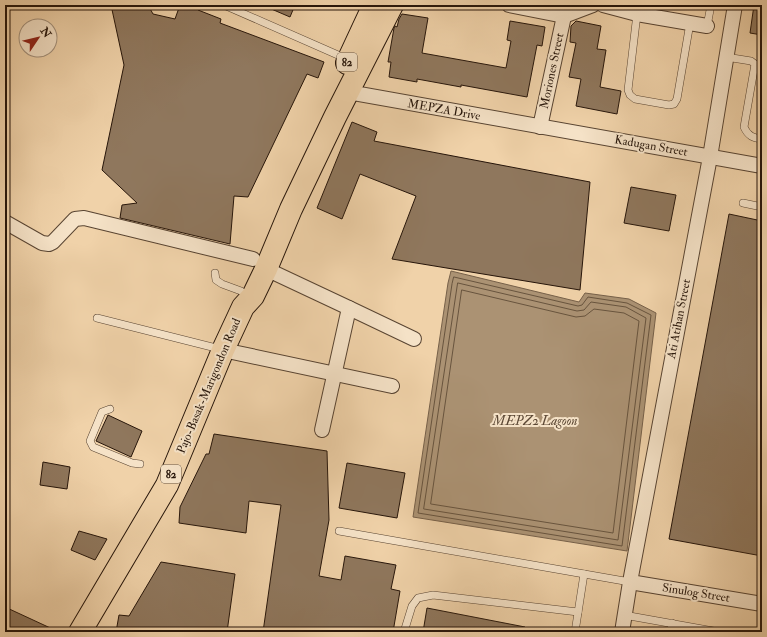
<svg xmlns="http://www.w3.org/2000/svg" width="767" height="637" viewBox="0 0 767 637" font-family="'IM FELL Double Pica',serif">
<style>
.water{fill:#ab9273;stroke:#766049}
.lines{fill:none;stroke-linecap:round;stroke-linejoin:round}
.shore{stroke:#68543e;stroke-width:1}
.building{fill:#8f775d;stroke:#26150a}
.service-casing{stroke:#584432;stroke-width:8}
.minor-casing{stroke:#584432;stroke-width:16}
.primary-casing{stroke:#26150a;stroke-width:24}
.service{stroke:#f5e2c7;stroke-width:7}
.minor{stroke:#f5e2c7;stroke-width:14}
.primary{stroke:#f0d2a9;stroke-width:22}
.labels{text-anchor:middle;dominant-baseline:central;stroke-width:4;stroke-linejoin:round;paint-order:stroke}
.shield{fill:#f5e2c7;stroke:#645243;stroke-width:1}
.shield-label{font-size:11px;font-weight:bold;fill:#26150a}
.street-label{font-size:12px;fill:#26150a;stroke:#f5e2c7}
.water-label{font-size:13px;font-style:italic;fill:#5b4734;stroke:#f5e2c7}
</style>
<rect width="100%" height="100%" fill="#f0d2a9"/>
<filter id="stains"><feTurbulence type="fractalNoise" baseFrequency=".005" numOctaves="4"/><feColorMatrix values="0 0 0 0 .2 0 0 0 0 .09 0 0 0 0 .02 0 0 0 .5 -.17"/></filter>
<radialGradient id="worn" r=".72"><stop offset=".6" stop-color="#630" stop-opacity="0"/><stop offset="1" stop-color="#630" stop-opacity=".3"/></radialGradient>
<polygon class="water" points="451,271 579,302 585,293 629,299 656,313 627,551 413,517 448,283"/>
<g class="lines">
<g class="shore">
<polygon points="454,277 578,306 582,305 588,297 627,303 651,315 622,546 418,513 452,284"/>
<polygon points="458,283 577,311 584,310 591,302 626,307 646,318 618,540 424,509"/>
<polygon points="462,290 576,317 585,316 594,309 624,313 639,321 613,533 431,504"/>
</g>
</g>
<g class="building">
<polygon points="111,5 148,5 153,14 175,19 180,5 200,5 198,10 221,19 220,23 324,62 318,78 307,74 248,197 234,196 230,244 120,218 122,205 137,203 102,170 124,65"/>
<polygon points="262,5 295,5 290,17"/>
<polygon points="754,5 762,5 762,35 750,33"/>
<polygon points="402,14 428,18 422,53 506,68 511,41 507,40 510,21 545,27 542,46 537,45 527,97 461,85 461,87 417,79 417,82 389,77 391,62 388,62 394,28 395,26 397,27 399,19"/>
<polygon points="576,21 601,26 597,49 606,50 600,87 621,91 617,114 576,106 581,79 569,77 576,43 570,42 571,26"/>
<polygon points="352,122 377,132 374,141 590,182 580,290 392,259 416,196 360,174 342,219 317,208"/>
<polygon points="631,187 676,195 669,231 624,223"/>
<polygon points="729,214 762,221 762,556 669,539"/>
<polygon points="108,415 142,431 131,457 96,441"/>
<polygon points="214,434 327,451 329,520 319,576 341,580 345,556 396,565 391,589 400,591 393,632 263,632 281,505 249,501 246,533 179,523 180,507 206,454 209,454"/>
<polygon points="43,462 70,467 67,489 40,485"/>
<polygon points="347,463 405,473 397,518 339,508"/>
<polygon points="79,531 107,539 95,560 71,550"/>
<polygon points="161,562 235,574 227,632 116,632 119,615 129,616"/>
<polygon points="5,607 59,632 5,632"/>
<polygon points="427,608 525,627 525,632 423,632"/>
</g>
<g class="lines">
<defs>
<g id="service">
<polyline points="224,5 347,59"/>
<polyline points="631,5 637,14 628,90 630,95 635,99 669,105 674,104 677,99 690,23"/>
<polyline points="707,26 711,5"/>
<path d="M726,57L751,61L755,64L744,127C748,136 753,138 762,139"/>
<polyline points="743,203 762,207"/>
<polyline points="215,273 216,280 222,284 241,291"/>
<polyline points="97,318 220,349"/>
<polyline points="110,409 102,412 90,441 93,447 132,463 140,464"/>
<polyline points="339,531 630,582"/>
<polyline points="624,615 719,632"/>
<polyline points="404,632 412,606 418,598 433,595 578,612"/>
<polyline points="575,632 584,574"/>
<polyline points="671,632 672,623"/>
</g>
<g id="minor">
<polyline points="509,5 564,16 593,5"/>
<polyline points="603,5 637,14 707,26"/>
<polyline points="348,92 762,166"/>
<polyline points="540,127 564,16"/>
<polyline points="5,222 42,243 49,244 53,242 75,219 84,218 253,259"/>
<polyline points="266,269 349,308 414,339"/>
<polyline points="223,350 392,386"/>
<polyline points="322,430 349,308"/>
<polyline points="630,582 762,604"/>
<polyline points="622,632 630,582 710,157 735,5"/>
</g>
<g id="primary">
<polyline points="347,63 374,5"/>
<polyline points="80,632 167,485 223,350 243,307 253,296 266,269 291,209 335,117 392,5"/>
</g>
</defs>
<use href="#service" class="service-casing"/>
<use href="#minor" class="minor-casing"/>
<use href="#primary" class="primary-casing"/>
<use href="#service" class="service"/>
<use href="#minor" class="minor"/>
<use href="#primary" class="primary"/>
</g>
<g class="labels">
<g class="shield">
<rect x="337" y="53" width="20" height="18" rx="3"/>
<rect x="161" y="465" width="20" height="18" rx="3"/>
</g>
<g class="shield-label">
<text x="347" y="62">82</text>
<text x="171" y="474">82</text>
</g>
<g class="street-label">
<text transform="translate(552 71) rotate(-78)">Moriones Street</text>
<text transform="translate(444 110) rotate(10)">MEPZA Drive</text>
<text transform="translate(651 146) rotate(10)">Kadugan Street</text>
<text transform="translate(679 319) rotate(-79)">Ati Atihan Street</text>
<text transform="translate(209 386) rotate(-67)">Pajo-Basak-Marigondon Road</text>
<text transform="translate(696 593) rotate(9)">Sinulog Street</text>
</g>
<g class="water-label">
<text x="535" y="421">MEPZ2 Lagoon</text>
</g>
</g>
<rect width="767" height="637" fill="none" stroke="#f0d2a9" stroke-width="20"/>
<rect x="6" y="6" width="755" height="625" fill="none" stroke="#26150a" stroke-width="2"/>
<rect x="10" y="10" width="747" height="617" fill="none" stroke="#26150a"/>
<g transform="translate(38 38) rotate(55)"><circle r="19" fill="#f5e2c7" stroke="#a2907b"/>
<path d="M0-3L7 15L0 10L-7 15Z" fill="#8f2418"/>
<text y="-6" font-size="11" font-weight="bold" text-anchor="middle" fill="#26150a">N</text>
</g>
<rect width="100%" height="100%" filter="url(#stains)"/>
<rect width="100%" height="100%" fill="url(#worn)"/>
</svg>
